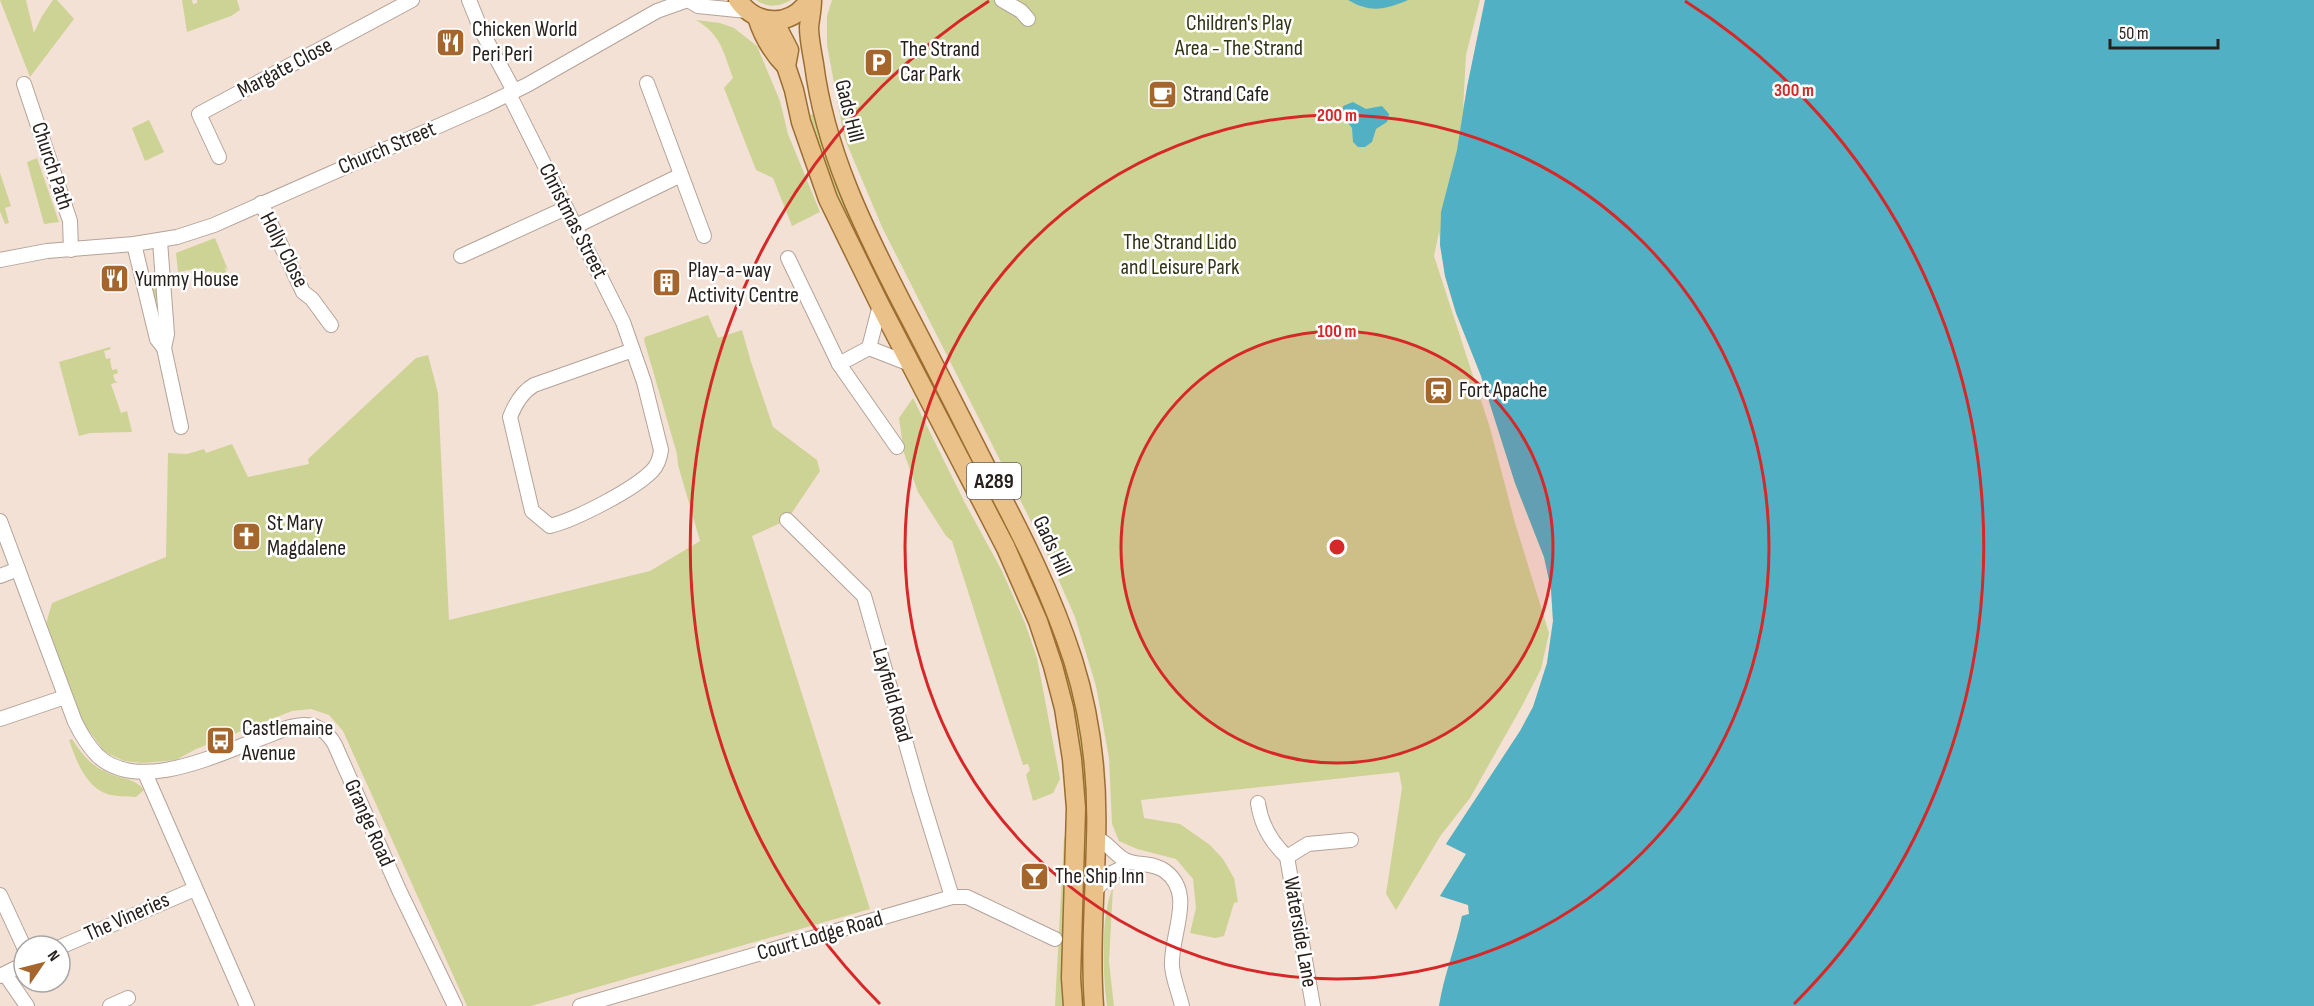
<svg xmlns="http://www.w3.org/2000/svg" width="2314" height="1006" viewBox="0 0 2314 1006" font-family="'Sofia Sans Condensed',sans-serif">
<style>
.green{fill:#cdd394}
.water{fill:#52b0c5}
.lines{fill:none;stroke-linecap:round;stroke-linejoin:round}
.minor-casing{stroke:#b4a398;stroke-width:16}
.major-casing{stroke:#9c6d30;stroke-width:21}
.minor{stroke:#fff;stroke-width:14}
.major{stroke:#e9c189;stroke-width:18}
.ring{fill:none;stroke:#d62828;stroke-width:3}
.labels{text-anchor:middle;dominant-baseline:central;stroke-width:5;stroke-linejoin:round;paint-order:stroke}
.shield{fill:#fff;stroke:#686360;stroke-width:1.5}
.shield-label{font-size:21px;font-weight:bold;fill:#27201c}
.park-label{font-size:22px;fill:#323415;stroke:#fff}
.poi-label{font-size:22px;fill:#27201c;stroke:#fff;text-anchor:start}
.street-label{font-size:22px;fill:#27201c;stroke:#fff}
.centre{fill:#d62828;stroke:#fff;stroke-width:3}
.ring-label{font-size:18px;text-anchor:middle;font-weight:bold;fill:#d62828;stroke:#fff;stroke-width:5;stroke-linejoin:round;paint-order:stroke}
</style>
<rect width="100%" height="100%" fill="#f3e1d6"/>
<g class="green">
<polygon points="0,0 26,0 34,33 42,16 53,0 57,0 74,19 30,77"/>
<polygon points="182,0 192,0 193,4 197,3 197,0 237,0 240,10 231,16 187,32"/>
<path d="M756,0H791C778,7 768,8 756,0Z"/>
<path d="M832,0H1480L1466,55L1463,109L1485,0L2314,1006H1439C1444,975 1456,946 1462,916L1469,914L1468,905L1440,896L1466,854L1446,844L1520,731L1533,707L1547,663L1553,621L1551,589L1544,557L1515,483L1481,376L1456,313L1445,276L1439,232L1434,256L1490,428L1515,523L1549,633L1541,669L1522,706L1470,798L1441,835L1396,910L1386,894L1402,788L1399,772L1141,800L1144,818L1180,824L1210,845L1223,859L1234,878L1238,902L1234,903L1224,936L1215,938L1190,933L1196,908L1193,879L1176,859L1137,849L1119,841L1112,824L1109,758L1096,686L1075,617L1044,547L882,227L844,137L827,45V16Z"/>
<path d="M696,20L720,23L734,28L757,46L780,101L788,134L820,212L792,226L773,178L756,170L724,88L733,78C723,51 721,35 696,20Z"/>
<path d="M814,114L837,187L856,228C895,304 934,381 973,458C1015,541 1059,624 1078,717C1097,807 1087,914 1086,1006H1081L1068,693L826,173L807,115Z"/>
<polygon points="149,120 164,152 145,161 132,128"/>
<polygon points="37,158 59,222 44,224 27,162"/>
<polygon points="0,173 11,206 5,208 9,223 5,224 0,211"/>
<polygon points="215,238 228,270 224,267 227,273 214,275 214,271 201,272 201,268 178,272 176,253"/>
<polygon points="159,272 160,300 153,301 146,274"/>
<polygon points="708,315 718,338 742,330 751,362 773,427 817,460 820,471 787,520 752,536 870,909 531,1006 467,1006 343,731 329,715 311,709 292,711 196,749 176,760 143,763 124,761 105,752 83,723 46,624 52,603 166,557 168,453 187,454 204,449 206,453 232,444 248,477 309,464 308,459 416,358 428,355 438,393 449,620 650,571 700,541 678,465 677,454 644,340 645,337"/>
<polygon points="110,347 111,349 104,351 106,359 111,358 110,360 112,370 117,369 118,373 113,375 115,381 118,382 111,384 121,413 127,411 132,432 90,433 79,436 59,362"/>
<polygon points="913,398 965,503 1002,571 1025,623 1037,658 1060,779 1053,793 1033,801 1026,775 1030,770 1028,764 1023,765 952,541 946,536 918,492 904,453 899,418"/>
<path d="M72,739C81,753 90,765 106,772C119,779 134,777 144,790L136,797C127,796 116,797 107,794C85,786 76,760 69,740Z"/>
<polygon points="1068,834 1064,1006 1055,1006 1064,838"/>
<path d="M1113,887L1109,962L1114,1006H1107C1103,974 1100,917 1113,887Z"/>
</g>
<g class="water">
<path d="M1348,0H1408C1385,10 1370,13 1348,0Z"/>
<path d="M1485,0H2314V1006H1439C1444,975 1456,946 1462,916L1469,914L1468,905L1440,896L1466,854L1446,844L1520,731L1533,707L1547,663L1553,621L1551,589L1544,557L1515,483L1481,376L1456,313L1445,276L1440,245L1441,212L1457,150L1467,87Z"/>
<polygon points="1353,102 1366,109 1382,106 1389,114 1387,122 1376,129 1372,142 1365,147 1358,147 1353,142 1352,128 1342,115 1343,106"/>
</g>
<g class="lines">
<defs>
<g id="minor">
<polyline points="469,0 482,32 514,91"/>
<polyline points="688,0 698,6 747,11"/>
<polyline points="1002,0 1021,11 1028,19"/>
<polyline points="647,83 704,236"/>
<polyline points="24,84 70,221 71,250"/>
<path d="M509,94L623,322L644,382L661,450C660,458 658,465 652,471C633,490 577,519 550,526L532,511L510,417C515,404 522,392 534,385L633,350"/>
<polyline points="219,157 199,114 412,0"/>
<polyline points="261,203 303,292 312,299 331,325"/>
<polyline points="576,226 681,175"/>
<polyline points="160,241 167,334 164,348 181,427"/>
<polyline points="134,244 157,339 164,348"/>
<polyline points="461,256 566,208"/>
<polyline points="788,258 839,364 897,447"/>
<polyline points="0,260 47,251 134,244 177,237 214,225 486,105 527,85 657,11 688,0"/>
<polyline points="869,348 910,364"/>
<polyline points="839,364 869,348 880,305"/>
<polyline points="787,520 864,596 920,793 952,897"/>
<path d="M0,521L75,722C81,734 88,746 98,756C139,794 218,754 262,738C276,733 291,724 306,725C319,725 329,734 335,745L399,890L455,1006"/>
<polyline points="0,576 18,569"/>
<polyline points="0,719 65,697"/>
<polyline points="145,773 247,1006"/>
<path d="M1258,803C1261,825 1271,842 1287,857L1313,1006"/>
<path d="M1097,838C1108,843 1114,854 1125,860C1138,866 1153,862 1165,871C1196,894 1170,935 1172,966C1173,979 1179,993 1182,1006"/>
<polyline points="1287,857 1308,844 1351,840"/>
<polyline points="1094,892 1110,874 1122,868 1126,861"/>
<polyline points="0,895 24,947"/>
<polyline points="60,947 195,889"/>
<polyline points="5,974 27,1006"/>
<polyline points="0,976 24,964"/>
<polyline points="110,1006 128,998"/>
<polyline points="580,1006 952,897 967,897 1055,939"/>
</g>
<g id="major">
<path d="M738,0C756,26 791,28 809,0"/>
<path d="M812,0C812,9 810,18 809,27C809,39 812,52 814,64C825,150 863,227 902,303C932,360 961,418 990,475C1022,535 1052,595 1073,660C1091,717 1098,781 1096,840C1095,895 1090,951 1094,1006"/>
<path d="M757,17C763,36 772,52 786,66"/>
<polyline points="774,21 789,50 786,66 794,90 801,122 828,199 880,305 1006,548 1038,621 1053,666 1064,708 1072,759 1076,808 1071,978 1073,1006"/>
</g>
</defs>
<use href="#minor" class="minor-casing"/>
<use href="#major" class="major-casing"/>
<use href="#minor" class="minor"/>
<use href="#major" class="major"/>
</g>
<circle cx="1337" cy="547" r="216" fill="#d62828" fill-opacity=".12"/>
<g class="ring">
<circle cx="1337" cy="547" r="216"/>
<circle cx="1337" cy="547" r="432"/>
<path d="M880 1004A647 647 0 0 1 989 1M1685 1A647 647 0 0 1 1794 1004"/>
</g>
<defs>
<symbol id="restaurant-square" viewBox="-11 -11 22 22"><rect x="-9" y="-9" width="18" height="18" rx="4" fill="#a5662e" stroke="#fff"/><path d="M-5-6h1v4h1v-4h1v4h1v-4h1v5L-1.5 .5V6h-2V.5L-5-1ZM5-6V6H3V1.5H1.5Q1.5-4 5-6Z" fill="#fff"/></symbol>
<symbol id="parking-square" viewBox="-11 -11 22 22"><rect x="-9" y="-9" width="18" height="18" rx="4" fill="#a5662e" stroke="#fff"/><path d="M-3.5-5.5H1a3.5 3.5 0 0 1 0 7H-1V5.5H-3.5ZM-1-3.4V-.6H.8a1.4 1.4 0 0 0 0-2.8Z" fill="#fff"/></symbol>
<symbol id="cafe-square" viewBox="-11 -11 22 22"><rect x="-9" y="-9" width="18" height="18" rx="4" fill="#a5662e" stroke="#fff"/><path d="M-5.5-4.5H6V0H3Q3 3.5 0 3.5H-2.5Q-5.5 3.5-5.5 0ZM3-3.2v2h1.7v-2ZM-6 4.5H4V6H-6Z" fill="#fff"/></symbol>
<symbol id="building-square" viewBox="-11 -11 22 22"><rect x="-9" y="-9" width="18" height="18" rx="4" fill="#a5662e" stroke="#fff"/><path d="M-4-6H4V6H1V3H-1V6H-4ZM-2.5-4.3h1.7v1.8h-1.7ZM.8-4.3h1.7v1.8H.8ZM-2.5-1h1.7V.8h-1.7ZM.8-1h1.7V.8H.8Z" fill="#fff"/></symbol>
<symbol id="station-square" viewBox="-11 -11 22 22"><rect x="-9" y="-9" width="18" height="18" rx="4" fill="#a5662e" stroke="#fff"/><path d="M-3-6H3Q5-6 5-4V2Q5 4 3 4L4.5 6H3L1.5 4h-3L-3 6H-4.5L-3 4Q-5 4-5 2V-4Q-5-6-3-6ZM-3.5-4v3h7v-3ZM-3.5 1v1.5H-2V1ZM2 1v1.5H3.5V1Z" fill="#fff"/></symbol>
<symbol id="church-square" viewBox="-11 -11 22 22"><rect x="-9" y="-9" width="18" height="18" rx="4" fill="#a5662e" stroke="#fff"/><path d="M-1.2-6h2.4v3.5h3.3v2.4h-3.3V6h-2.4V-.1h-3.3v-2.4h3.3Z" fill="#fff"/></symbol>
<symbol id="bus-square" viewBox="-11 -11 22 22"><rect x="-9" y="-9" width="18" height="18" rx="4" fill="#a5662e" stroke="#fff"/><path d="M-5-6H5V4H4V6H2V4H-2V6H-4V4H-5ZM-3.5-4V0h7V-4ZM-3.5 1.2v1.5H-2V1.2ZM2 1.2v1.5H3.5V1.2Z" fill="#fff"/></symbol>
<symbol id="bar-square" viewBox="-11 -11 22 22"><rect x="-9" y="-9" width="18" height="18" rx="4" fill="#a5662e" stroke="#fff"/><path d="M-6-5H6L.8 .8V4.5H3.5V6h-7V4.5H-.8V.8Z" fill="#fff"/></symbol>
</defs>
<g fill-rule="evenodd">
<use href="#restaurant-square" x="434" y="26" width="33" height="33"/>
<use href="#parking-square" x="862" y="46" width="33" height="33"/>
<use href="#cafe-square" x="1146" y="78" width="33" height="33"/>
<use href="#restaurant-square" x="98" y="262" width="33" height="33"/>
<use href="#building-square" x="650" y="266" width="33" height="33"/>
<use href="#station-square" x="1422" y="374" width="33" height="33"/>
<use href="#church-square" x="230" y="520" width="33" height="33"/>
<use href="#bus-square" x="204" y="724" width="33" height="33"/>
<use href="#bar-square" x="1018" y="860" width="33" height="33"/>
</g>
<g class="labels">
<rect class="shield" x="967" y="463" width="54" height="36" rx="4.5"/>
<g class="shield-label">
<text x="994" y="481">A289</text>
</g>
<g class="park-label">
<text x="1239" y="23">Children's Play<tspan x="1239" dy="25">Area - The Strand</tspan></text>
<text x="1180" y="242">The Strand Lido<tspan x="1180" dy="25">and Leisure Park</tspan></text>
</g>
<g class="poi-label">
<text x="472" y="29">Chicken World<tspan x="472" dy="25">Peri Peri</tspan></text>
<text x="900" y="49">The Strand<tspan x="900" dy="25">Car Park</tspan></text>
<text x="1183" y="94">Strand Cafe</text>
<text x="688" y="270">Play-a-way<tspan x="688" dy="25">Activity Centre</tspan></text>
<text x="135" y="279">Yummy House</text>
<text x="1459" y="390">Fort Apache</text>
<text x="267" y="523">St Mary<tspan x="267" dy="25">Magdalene</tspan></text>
<text x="242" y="728">Castlemaine<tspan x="242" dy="25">Avenue</tspan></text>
<text x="1055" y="876">The Ship Inn</text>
</g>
<g class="street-label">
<text transform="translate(285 68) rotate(-28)">Margate Close</text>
<text transform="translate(849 111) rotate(76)">Gads Hill</text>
<text transform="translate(387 148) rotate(-23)">Church Street</text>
<text transform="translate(52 166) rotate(72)">Church Path</text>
<text transform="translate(573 221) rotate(63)">Christmas Street</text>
<text transform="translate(284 250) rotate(63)">Holly Close</text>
<text transform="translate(1052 546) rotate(65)">Gads Hill</text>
<text transform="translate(892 695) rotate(74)">Layfield Road</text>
<text transform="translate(369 823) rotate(66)">Grange Road</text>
<text transform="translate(127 917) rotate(-24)">The Vineries</text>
<text transform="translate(1300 932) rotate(80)">Waterside Lane</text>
<text transform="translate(820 936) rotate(-16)">Court Lodge Road</text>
</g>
</g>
<circle cx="1337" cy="547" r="9" class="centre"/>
<g class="ring-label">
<text x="1794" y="96">300 m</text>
<text x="1337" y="121">200 m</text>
<text x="1337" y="337">100 m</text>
</g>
<g transform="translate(42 964) rotate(55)"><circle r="28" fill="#ffffff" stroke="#a9a6a4" stroke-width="1.5"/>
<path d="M0-4.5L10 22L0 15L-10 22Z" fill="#a5662e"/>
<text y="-9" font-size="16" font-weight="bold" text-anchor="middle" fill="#27201c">N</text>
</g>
<path d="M2110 39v9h108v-9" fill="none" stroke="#27201c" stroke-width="3"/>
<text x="2119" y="39" font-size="18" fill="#27201c" stroke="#ffffff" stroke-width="4.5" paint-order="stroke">50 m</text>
</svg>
